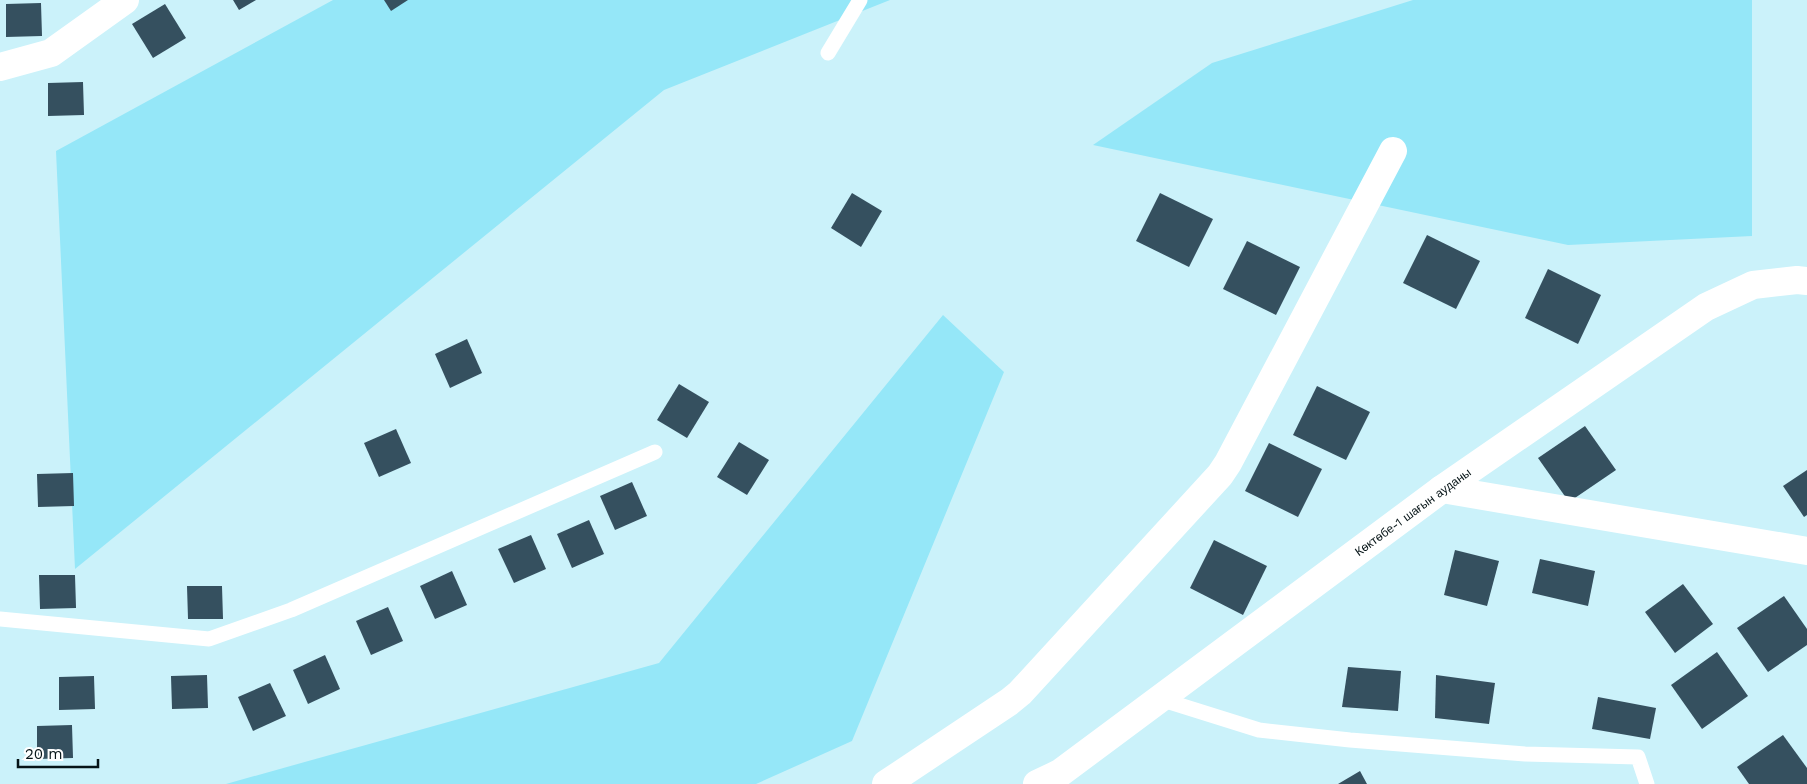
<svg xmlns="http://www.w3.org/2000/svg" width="1807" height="784" viewBox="0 0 1807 784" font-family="'Work Sans',sans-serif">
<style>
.green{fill:#95e7f8}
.building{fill:#35505f}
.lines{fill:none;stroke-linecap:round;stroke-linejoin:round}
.service{stroke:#fff;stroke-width:15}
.minor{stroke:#fff;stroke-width:28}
.labels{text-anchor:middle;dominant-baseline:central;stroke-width:5;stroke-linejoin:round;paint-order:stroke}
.street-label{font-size:12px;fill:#061417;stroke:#fff}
</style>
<rect width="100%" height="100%" fill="#cbf2fa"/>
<g class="green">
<polygon points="333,0 890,0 664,90 75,569 56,151"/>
<polygon points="1413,0 1752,0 1752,236 1568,245 1093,145 1212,63"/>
<polygon points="943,315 1004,372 852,741 756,784 226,784 659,663"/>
</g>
<g class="building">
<polygon points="233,0 256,0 239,10"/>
<polygon points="384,0 408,0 391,11"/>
<polygon points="41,3 42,36 6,37 6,4"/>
<polygon points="165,4 186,38 153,58 132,24"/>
<polygon points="83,82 84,115 48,116 48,83"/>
<polygon points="852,193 882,211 861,247 831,228"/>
<polygon points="1160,193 1213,219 1189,267 1136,241"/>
<polygon points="1427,235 1480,261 1456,309 1403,283"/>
<polygon points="1247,241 1300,267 1276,315 1223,289"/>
<polygon points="1548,269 1601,295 1578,344 1525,318"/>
<polygon points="467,339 482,373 450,388 435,354"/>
<polygon points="679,384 709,402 687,438 657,420"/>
<polygon points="1317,386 1370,412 1346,460 1293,435"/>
<polygon points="1585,426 1616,470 1569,502 1538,458"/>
<polygon points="396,429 411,463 379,477 364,443"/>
<polygon points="739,442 769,460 747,495 717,477"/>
<polygon points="1269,443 1322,469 1298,517 1245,491"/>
<polygon points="1807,470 1807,515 1804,517 1783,486"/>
<polygon points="73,473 74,506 38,507 37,474"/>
<polygon points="632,482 647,516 615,530 600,496"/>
<polygon points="589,520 604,554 572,568 557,534"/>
<polygon points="531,535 546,569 514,583 498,549"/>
<polygon points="1214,540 1267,566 1243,615 1190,588"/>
<polygon points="1455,550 1499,561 1487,606 1444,595"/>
<polygon points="1540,559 1595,571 1588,606 1532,593"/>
<polygon points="452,571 467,605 435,619 420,586"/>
<polygon points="39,575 75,575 76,608 40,609"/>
<polygon points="1683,584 1713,624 1675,653 1645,612"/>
<polygon points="187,586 222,586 223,619 188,619"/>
<polygon points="1784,596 1807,629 1807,645 1768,672 1737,628"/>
<polygon points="388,607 403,641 371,655 356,621"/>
<polygon points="1717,652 1748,696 1702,729 1671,685"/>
<polygon points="325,655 340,689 308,704 293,670"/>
<polygon points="1348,667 1401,671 1398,711 1342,707"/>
<polygon points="207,675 208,708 172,709 171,676"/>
<polygon points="1436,675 1495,683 1489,724 1435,718"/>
<polygon points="94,676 95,709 59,710 59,677"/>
<polygon points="270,683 286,716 253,731 238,697"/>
<polygon points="1598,697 1656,708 1650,739 1592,729"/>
<polygon points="72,725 73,758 37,759 37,726"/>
<polygon points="1783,735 1807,768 1807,784 1749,784 1737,767"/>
<polygon points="1360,771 1367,784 1338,784"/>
</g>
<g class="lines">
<g class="service">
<polyline points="828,53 860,0"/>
<polyline points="0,619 209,639 291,610 655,452"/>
<polyline points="1160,699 1259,730 1350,740 1525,754 1638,757 1647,784"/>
</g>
<g class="minor">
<polyline points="0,67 51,53 125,0"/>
<polyline points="1442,489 1807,551"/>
<polyline points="886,784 1009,702 1020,693 1220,475 1228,463 1393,151"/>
<polyline points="1037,784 1060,773 1442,489 1706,307 1753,285 1797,280 1807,281"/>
</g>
</g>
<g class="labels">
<g class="street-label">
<text transform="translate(1413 512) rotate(-36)">Көктөбе-1 шағын ауданы</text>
</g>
</g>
<path d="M18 759v8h80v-8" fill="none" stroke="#061417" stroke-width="2.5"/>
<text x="25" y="759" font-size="15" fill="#061417" stroke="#ffffff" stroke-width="4" paint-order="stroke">20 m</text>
</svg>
